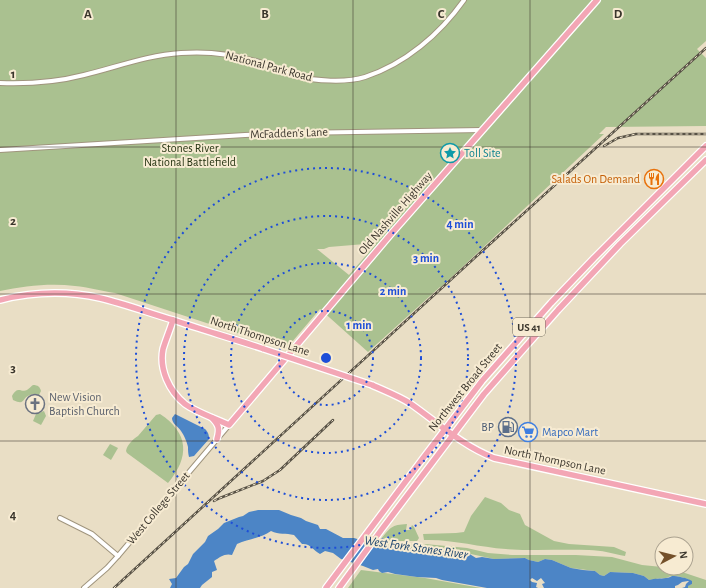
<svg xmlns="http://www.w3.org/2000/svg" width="706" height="588" viewBox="0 0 706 588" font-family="'Alegreya Sans',sans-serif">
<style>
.green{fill:#aac190;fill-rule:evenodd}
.water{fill:#4c85c6}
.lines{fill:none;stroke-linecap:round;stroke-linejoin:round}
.minor-casing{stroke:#a0957e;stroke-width:6}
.major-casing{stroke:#fff;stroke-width:8}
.minor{stroke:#fff;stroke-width:4}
.major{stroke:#f3a6b5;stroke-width:5.5}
.rail-casing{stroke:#585246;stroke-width:2.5}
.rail{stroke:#f7ebd2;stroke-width:1;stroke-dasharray:3;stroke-linecap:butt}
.major-bridge-casing{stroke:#fff;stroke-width:8;stroke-linecap:butt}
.major-bridge{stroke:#f3a6b5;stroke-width:5.5}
.grid{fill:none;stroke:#3a352c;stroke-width:1;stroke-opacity:0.55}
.ring{fill:none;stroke:#1d4ed8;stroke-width:2;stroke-dasharray:2 4}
.labels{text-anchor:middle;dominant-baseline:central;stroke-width:4;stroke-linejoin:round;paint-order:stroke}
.shield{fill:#f7ebd2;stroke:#736c5e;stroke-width:1}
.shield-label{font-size:11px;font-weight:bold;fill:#3a352c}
.street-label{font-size:12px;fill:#3a352c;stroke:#f7ebd2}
.park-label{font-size:12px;fill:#263412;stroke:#f7ebd2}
.culture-label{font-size:12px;fill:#0d838f;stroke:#f7ebd2;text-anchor:start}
.food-label{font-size:12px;fill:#c56008;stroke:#f7ebd2;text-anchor:end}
.worship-label{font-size:12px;fill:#5b616d;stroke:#f7ebd2;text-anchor:start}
.service-label{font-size:12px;fill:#4e5e75;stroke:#f7ebd2;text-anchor:end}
.shop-label{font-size:12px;fill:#366cbe;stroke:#f7ebd2;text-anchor:start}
.water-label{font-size:13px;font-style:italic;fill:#18416c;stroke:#f7ebd2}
.grid-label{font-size:13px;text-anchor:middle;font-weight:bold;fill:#3a352c;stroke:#f7ebd2;stroke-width:4;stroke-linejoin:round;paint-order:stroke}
.centre{fill:#1d4ed8;stroke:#f7ebd2;stroke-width:2}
.ring-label{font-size:12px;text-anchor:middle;font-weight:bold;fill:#1d4ed8;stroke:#f7ebd2;stroke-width:4;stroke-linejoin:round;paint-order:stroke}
</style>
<rect width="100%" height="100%" fill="#e9dec5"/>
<g class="green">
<path d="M0,0H706V41L697,49L706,58V126L606,127L599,134H604L441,287H440L368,352L320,309L286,349L115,293C102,291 88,287 75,286C50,283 24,286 0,291ZM365,244L368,245L370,244H376L349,275L317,249H324L329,247Z"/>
<path d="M33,385C38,385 40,387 41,391L39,395C36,395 33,393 30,395C21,398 26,406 13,400L12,396C18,385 21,393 27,390C30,388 31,386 33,385Z"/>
<polygon points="44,411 46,416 41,425 33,421 36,414"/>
<path d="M160,414C189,433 190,457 168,483L127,453L126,451C127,445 133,439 138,436L156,415Z"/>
<polygon points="110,444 118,448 111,460 103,455"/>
<path d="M485,497L501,503L509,510L520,514L525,525L554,541L569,544L614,547L626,552L625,556C614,554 601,550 589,550C561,549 534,551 506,549C478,547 452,539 424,540L423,534L456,533L464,532L471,516Z"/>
<path d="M407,524L406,530H410L412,525L414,527L419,538L417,541H393L381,539C391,527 391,525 407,524Z"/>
<polygon points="380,542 396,544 413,544 420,545 419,549 416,549 390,546 380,546 378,545"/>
<polygon points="425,544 467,548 488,553 512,555 576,555 612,557 642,565 662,567 662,568 673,569 706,580 706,588 688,588 687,586 692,584 688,579 677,576 671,576 666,578 662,578 649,580 644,576 633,573 610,572 604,576 600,575 595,571 571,568 552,560 545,559 538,562 529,560 525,558 494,559 457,551 423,548"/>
<polygon points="361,570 425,578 481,588 348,588"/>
</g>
<g class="water">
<path d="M175,414L205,429C208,432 209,434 209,439L194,456L189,457C188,453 188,450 188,447C187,442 184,435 181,431C178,426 172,424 172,418Z"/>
<path d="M258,510H279L291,515L301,518L306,521L318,525L320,529H326L343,538H354L380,546H390L416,549L426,548L457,551L468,553L476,558L482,557L494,559L525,558L529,560L538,562L545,559L552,560L571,568L583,570L595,571L600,575L604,576L610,572L633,573L644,576L649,580C655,578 660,579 666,578C668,578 670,577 672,576C677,576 688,578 692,581V584L688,586V588H682L685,587L686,584L688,582H689L688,581L682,582L678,585L675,586V588H544L542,584L545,583L541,578L537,581L532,578L530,580L532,582L537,583L536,587L538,588H487L442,580L436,578L417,577L395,574L388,572L382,573L379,571L378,569L373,570L363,566L341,559L333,553L325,551L320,554C313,550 310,543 302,544L294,535C286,533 279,535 271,531C261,538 249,539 237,544L232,555C225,553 220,557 214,561L217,570L212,572V577L202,585L200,588H170L172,584L169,579L176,578L184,567L188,564L193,554L205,542L208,536L218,529L224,523L239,517L243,516L249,512Z"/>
</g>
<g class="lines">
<defs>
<g id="minor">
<path d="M0,83C28,84 57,82 84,75C117,67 148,55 181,53C207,51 232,54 256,61C270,65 282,72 296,76C315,81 346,83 365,77C405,64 440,34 464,0"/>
<polyline points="0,150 245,135 292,133 482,130"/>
<polyline points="60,518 92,534 118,556"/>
<polyline points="84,588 107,568 118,556 229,425"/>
</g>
<g id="major">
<path d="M0,300C32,292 68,291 100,298C125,304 149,313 173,320C203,330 234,339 264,349"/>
<path d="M173,320C170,330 166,339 163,349C159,369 169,391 185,404C196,412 216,419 229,425L391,234L597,0"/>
<path d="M372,385C385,391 399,396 411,404C438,423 463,446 494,458L706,504"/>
<path d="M212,418C219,425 220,429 217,439"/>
<polyline points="326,588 424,457 482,381 551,303 594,258 706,146"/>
<polyline points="339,588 382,529 484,394 558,310 620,244 706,160"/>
</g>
</defs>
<use href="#minor" class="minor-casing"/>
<use href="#major" class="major-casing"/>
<use href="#minor" class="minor"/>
<use href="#major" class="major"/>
<defs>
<g id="rail">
<polyline points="604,146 618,138 636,134 706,134"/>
<polyline points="214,501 220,498 263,481 280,470 333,420"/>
<polyline points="114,588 480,253 706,48"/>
</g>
</defs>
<use href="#rail" class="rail-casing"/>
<use href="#rail" class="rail"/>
<defs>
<polyline id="major-bridge" points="264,349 372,385"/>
</defs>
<use href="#major-bridge" class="major-bridge-casing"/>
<use href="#major-bridge" class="major-bridge"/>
</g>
<path class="grid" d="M176,0V588M353,0V588M530,0V588M0,147H706M0,294H706M0,441H706"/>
<g class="ring">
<circle cx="326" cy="358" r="47"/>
<circle cx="326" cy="358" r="95"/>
<circle cx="326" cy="358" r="142"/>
<circle cx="326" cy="358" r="190"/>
</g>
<defs>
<symbol id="sight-ring" viewBox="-11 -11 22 22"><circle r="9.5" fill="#f7ebd2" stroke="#0f9aa8" stroke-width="1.5"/><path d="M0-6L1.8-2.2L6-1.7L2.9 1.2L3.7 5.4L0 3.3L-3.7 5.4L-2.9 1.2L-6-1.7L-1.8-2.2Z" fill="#0f9aa8"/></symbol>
<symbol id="restaurant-ring" viewBox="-11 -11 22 22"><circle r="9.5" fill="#f7ebd2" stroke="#e8710a" stroke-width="1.5"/><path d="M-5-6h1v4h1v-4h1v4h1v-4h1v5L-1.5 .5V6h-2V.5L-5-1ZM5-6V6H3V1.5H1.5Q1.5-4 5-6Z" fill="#e8710a"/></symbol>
<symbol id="church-ring" viewBox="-11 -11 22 22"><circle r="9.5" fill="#f7ebd2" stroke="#6b7280" stroke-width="1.5"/><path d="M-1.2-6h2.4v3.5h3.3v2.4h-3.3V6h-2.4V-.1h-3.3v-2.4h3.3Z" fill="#6b7280"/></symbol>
<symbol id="fuel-ring" viewBox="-11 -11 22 22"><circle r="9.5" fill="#f7ebd2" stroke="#5c6f8a" stroke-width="1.5"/><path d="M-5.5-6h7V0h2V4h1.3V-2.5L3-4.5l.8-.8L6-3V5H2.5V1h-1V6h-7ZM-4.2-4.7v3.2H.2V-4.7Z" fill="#5c6f8a"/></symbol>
<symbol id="supermarket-ring" viewBox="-11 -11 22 22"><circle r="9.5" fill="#f7ebd2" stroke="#3f7fe0" stroke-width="1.5"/><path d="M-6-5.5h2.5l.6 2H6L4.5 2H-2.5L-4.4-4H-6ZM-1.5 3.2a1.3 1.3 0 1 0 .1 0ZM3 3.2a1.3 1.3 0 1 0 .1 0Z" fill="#3f7fe0"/></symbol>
</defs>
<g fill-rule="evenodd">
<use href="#sight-ring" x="439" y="142" width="22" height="22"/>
<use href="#restaurant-ring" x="643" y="168" width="22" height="22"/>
<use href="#church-ring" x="24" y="393" width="22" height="22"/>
<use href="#fuel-ring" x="497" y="416" width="22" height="22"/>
<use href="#supermarket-ring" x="517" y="421" width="22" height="22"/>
</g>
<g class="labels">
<rect class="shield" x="513" y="318" width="32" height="18" rx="3"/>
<g class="shield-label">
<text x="529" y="327">US 41</text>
</g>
<g class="street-label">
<text transform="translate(269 66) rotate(15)">National Park Road</text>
<text transform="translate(289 133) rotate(-2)">McFadden's Lane</text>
<text transform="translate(395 213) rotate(-49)">Old Nashville Highway</text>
<text transform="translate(260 336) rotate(18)">North Thompson Lane</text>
<text transform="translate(465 387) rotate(-51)">Northwest Broad Street</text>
<text transform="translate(555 460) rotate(12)">North Thompson Lane</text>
<text transform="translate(158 508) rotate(-50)">West College Street</text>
</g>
<g class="park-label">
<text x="190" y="148">Stones River<tspan x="190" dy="14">National Battlefield</tspan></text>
</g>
<g class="culture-label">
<text x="464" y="153">Toll Site</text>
</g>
<g class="food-label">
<text x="640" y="179">Salads On Demand</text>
</g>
<g class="worship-label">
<text x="49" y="397">New Vision<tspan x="49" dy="14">Baptish Church</tspan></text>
</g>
<g class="service-label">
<text x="494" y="427">BP</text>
</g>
<g class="shop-label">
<text x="542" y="432">Mapco Mart</text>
</g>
<g class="water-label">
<text transform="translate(416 548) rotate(8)">West Fork Stones River</text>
</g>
</g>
<g class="grid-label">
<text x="88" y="18">A</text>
<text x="265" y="18">B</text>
<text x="441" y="18">C</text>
<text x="618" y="18">D</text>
<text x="13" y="78">1</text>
<text x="13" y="225">2</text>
<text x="13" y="372">3</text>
<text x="13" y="519">4</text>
</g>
<circle cx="326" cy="358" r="6" class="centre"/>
<g class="ring-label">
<text x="460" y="228">4 min</text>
<text x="426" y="262">3 min</text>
<text x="393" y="295">2 min</text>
<text x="359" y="329">1 min</text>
</g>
<g transform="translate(674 556) rotate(83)"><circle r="19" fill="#f7ebd2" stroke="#aba290"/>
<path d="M0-3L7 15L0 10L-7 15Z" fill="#74502a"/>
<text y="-6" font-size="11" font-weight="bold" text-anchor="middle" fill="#3a352c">N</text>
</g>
</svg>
